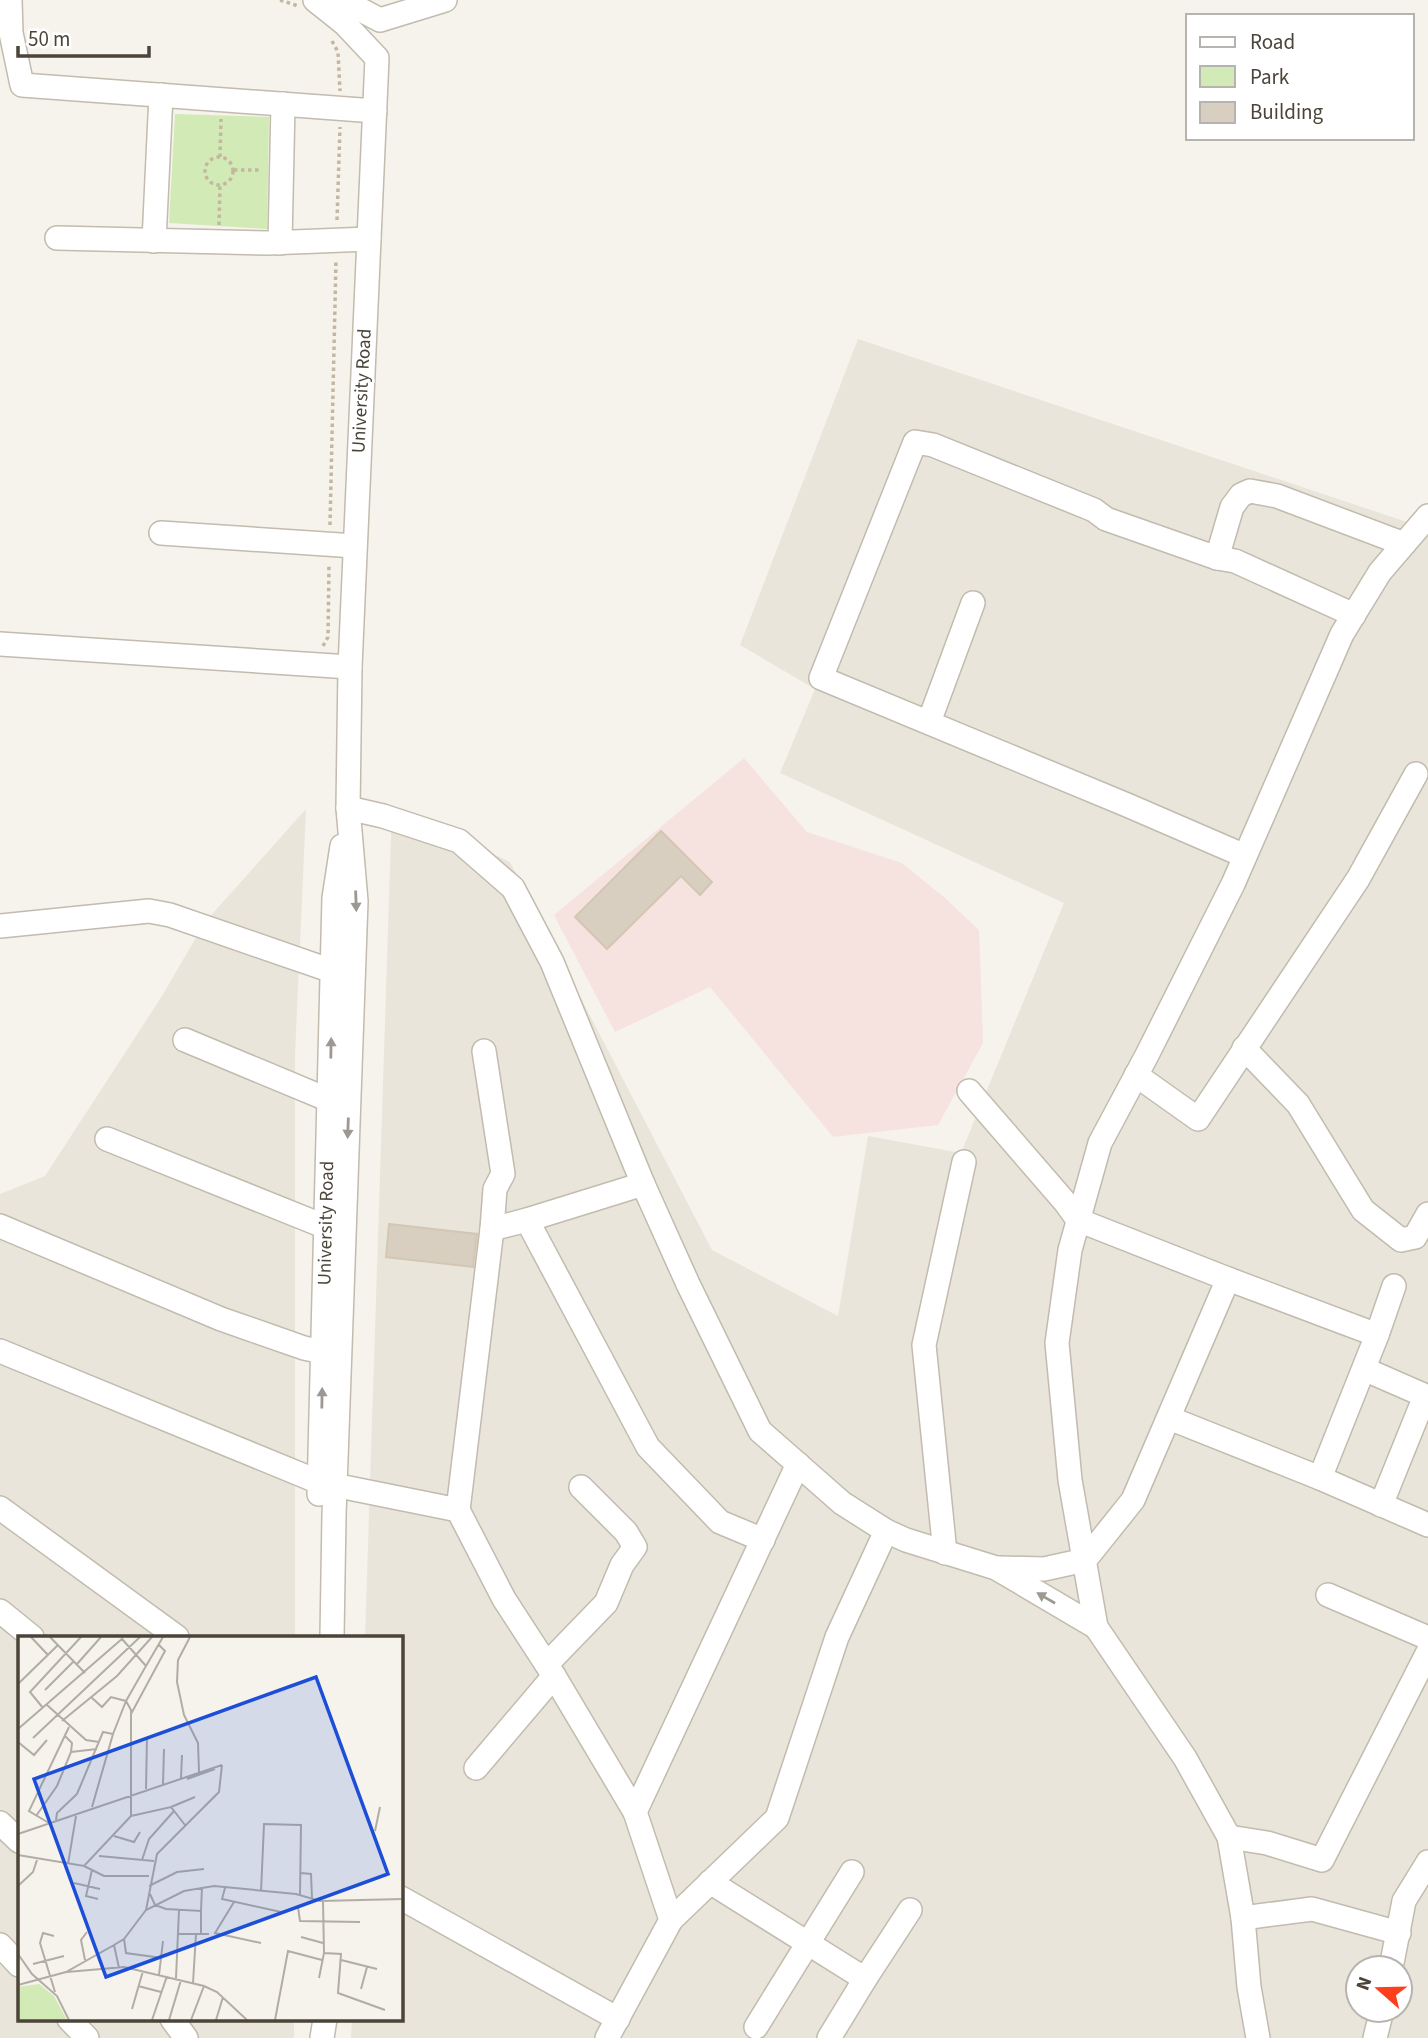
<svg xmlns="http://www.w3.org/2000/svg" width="1428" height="2038" viewBox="0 0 1428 2038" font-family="'Source Sans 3',sans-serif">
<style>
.residential{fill:#eae5da;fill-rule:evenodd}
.medical{fill:#f6e3e0}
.green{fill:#d2eab5}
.building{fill:#d8cfc1;stroke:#d3c7b4;stroke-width:2}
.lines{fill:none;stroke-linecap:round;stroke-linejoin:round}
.minor-casing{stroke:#c2bbae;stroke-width:26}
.path{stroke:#c4b79f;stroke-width:3.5;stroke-dasharray:3.5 3.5;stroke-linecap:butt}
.minor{stroke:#fff;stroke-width:23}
.oneway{fill:#9c9892}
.labels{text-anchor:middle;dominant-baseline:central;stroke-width:5;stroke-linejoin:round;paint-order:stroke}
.street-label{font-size:19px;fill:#4b4439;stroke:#fff}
.inset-road{fill:none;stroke:#b2ada4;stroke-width:2}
.view{fill:#1d4ed8;fill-opacity:0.15;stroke:#1d4ed8;stroke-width:3.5}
.inset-edge{fill:none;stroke:#4b4439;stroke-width:3.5}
</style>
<rect width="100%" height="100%" fill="#f6f3ec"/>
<g class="residential">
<path d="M858,339L1428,529V2038H351L352,2019H401V1637H365L392,806L510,862L712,1250L838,1316L868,1136L961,1153L1064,903L780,773L815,689L740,645ZM1358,1968H1400V2010H1358Z"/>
<polygon points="306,809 295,1055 295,1637 19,1637 19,2019 294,2019 294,2038 0,2038 0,1194 45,1176 162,996 205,922"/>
</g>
<polygon class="medical" points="744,758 807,832 902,863 945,898 979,930 983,1043 938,1125 833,1137 710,987 615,1032 554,915"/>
<polygon class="green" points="175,114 269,117 267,229 169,223"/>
<g class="building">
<polygon points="661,831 712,882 700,895 681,876 607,949 575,917"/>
<polygon points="389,1224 477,1234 473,1267 386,1257"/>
</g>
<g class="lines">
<defs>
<g id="minor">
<polyline points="10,0 11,33 22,85 375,111"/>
<polyline points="315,0 345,24 377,58 350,667 348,808 356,901 334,1515 332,1637"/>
<polyline points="319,3 346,2 380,20 445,0"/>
<polyline points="57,238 268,243 369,239"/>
<polyline points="154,241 161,95"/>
<polyline points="280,243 283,104"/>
<polyline points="161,533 355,546"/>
<polyline points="1217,558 1232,507 1241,495 1250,491 1277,496 1404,544"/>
<polyline points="0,644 350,667"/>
<polyline points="929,722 973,603"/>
<polyline points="348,808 383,816 459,841 513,888 552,962 643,1184 688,1284 760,1431 842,1503 886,1531 906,1540 996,1568 1096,1627"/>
<polyline points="1245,856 1127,805 821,678 915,442 933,445 1094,510 1106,519 1217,558 1235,561 1354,615"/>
<polyline points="0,926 149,911 170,915 332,971 347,972"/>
<polyline points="185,1040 329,1100"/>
<polyline points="1244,1048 1298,1104 1363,1210 1401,1240 1415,1237 1428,1214"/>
<polyline points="484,1051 503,1174 495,1189 492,1229"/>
<polyline points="1136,1075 1198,1119 1358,879 1416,774"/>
<polyline points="969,1091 1065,1202 1078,1220 1228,1279 1133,1500 1085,1560 1044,1569 999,1568"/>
<polyline points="107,1139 326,1227"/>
<polyline points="527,1220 648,1447 720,1522 763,1540"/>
<polyline points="0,1226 221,1319 304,1348 323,1352"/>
<polyline points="1228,1279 1377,1335"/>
<polyline points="0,1351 319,1482 458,1510 492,1229 527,1220 643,1184"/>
<polyline points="1364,1369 1428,1397"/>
<polyline points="1169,1418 1320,1478 1428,1525"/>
<polyline points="1320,1478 1377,1335 1394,1286"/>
<path id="s1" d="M319,1494L334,898L342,846"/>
<polyline points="1381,1505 1425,1396"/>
<polyline points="0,1508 177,1637"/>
<polyline points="458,1510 504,1599 554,1676 635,1812 671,1920 607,2038"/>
<polyline points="945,1553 924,1345 964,1162"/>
<polyline points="1328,1595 1428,1638"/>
<polyline points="0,1611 32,1637"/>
<polyline points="547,1664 606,1603 622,1565 635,1547 626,1532 581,1487"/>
<polyline points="476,1768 554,1676"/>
<polyline points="635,1812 798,1464"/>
<polyline points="0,1823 19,1841"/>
<polyline points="1229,1837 1267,1843 1322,1860 1428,1652"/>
<polyline points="710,1882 865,1979 910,1910"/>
<polyline points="401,1898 618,2019"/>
<polyline points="1243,1918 1312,1909 1399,1933"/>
<polyline points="671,1920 777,1818 837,1637 886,1531"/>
<polyline points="0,1945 19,1965"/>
<polyline points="1391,1968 1404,1901 1428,1862"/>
<polyline points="69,2019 87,2038"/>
<polyline points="172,2019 186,2038"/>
<polyline points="756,2027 852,1872"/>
<polyline points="322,2038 325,2019"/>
<polyline points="829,2038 865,1979"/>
<polyline points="1258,2038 1249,1987 1243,1918 1229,1837 1185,1758 1096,1627 1070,1480 1057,1343 1070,1250 1100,1143 1147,1055 1233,884 1342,634 1380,572 1428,516"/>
<polyline points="1375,2038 1382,2010"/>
</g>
</defs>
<use href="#minor" class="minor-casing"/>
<g class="path">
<polyline points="280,0 298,6"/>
<polyline points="332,41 338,52 340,91"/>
<polyline points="220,157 221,119"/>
<circle cx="219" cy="171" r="14"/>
<polyline points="234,170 262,170"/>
<polyline points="337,220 340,127"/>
<polyline points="219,225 220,185"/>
<polyline points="330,525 336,260"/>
<polyline points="323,646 328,637 329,564"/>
</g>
<use href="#minor" class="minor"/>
</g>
<defs><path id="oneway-solid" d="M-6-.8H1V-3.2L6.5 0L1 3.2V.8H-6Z" transform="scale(1.75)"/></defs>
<g class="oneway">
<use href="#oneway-solid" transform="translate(356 901) rotate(88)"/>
<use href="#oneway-solid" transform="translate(331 1048) rotate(-89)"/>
<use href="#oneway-solid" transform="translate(348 1128) rotate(92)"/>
<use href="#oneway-solid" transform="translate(322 1398) rotate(-89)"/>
<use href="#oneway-solid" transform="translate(1046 1598) rotate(-150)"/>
</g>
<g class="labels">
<g class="street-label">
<text transform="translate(362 391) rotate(-87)">University Road</text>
<text stroke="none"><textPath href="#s1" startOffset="271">University Road</textPath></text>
</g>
</g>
<g transform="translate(18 1636)">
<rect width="385" height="385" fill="#f6f3ec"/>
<path d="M21,348L36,360L49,384H0V351Z" fill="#d2eab5"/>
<path class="inset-road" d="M13,1L30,19M32,1L67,37M172,1L160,24L159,46L166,79L180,107L181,136M104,3L128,30L108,65L113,74V180L153,171L167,189M59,28L83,1M128,30L145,1M0,48L40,9M27,54L56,25M73,61L84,71L93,61L108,65L95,98M29,69L68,104L81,106M25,72L12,56L63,1M113,78L147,15L140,8M44,85L99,40L134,1M0,93L105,2M15,102L122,1M0,106L16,119L29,104M53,116L79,113M163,142L164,119M169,143L197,133M145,148L146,113M128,153L129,101M153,171L177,161M18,180L39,150L53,116L54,107L47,100M38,184L39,177L59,158L85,96L95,98L74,171M31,187L11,175L51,91M357,195L362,171M0,198L204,129M96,200L116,206L122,196M0,219L66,230L113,180M81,220L136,225M124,224L131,203L156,175M50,228L58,180M66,230L86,240H131M74,234L68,260L80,263M283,237L293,238L294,262M56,247L82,253M0,250L15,236L19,224M131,250L159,236L186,233M207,252L204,263L263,276M243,256L246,188L283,189L282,259M132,258L137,269L148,273L183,275L184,251M216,266L197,297L243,307M280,271L282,285L342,286M128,274L139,218L201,156L204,129M160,298H191M183,299V275M36,300L25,297L22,307L37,356M283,301L305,307M106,303L108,317L144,322M96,309L101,332M306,317L323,318L320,357L367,374M0,318L14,338L39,360L51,384M67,324L63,304L69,296M323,324L359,333M15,328L46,320M49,336L106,331L186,350L199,356L229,384M141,339L145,305M158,342L161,274M301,342L306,317L305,265M175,347L178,298M0,349L48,336L96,309L106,303L128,274L166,255L196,250L278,258L302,265L385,263M120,350L143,356M343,353L349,331M114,373L125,335M134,384L149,340M151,384L163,344M173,384L186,350M198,384L205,361M257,384L270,315L304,324"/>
<path class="view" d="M298,41L370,238L88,341L16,143Z"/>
<rect width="385" height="385" class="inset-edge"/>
</g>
<rect x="1186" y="14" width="228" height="126" fill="#ffffff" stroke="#b7b4b0" stroke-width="2"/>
<rect x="1200" y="37" width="35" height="10" fill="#ffffff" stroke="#b7b4b0" stroke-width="2"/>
<text x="1250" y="49" font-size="21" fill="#4b4439">Road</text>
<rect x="1200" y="66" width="35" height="21" fill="#d2eab5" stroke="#b7b4b0" stroke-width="2"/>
<text x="1250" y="84" font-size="21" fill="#4b4439">Park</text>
<rect x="1200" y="102" width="35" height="21" fill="#d8cfc1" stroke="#b7b4b0" stroke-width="2"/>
<text x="1250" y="119" font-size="21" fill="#4b4439">Building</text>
<g transform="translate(1379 1989) rotate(290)"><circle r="33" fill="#ffffff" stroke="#b7b4b0" stroke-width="2"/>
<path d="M0-5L12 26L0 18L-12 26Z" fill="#fc3f1d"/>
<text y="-10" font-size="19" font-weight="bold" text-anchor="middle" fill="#4b4439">N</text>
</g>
<path d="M18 46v10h131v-10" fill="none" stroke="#4b4439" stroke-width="3.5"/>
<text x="28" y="46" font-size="21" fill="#4b4439" stroke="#ffffff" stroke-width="5" paint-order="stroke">50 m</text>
</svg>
